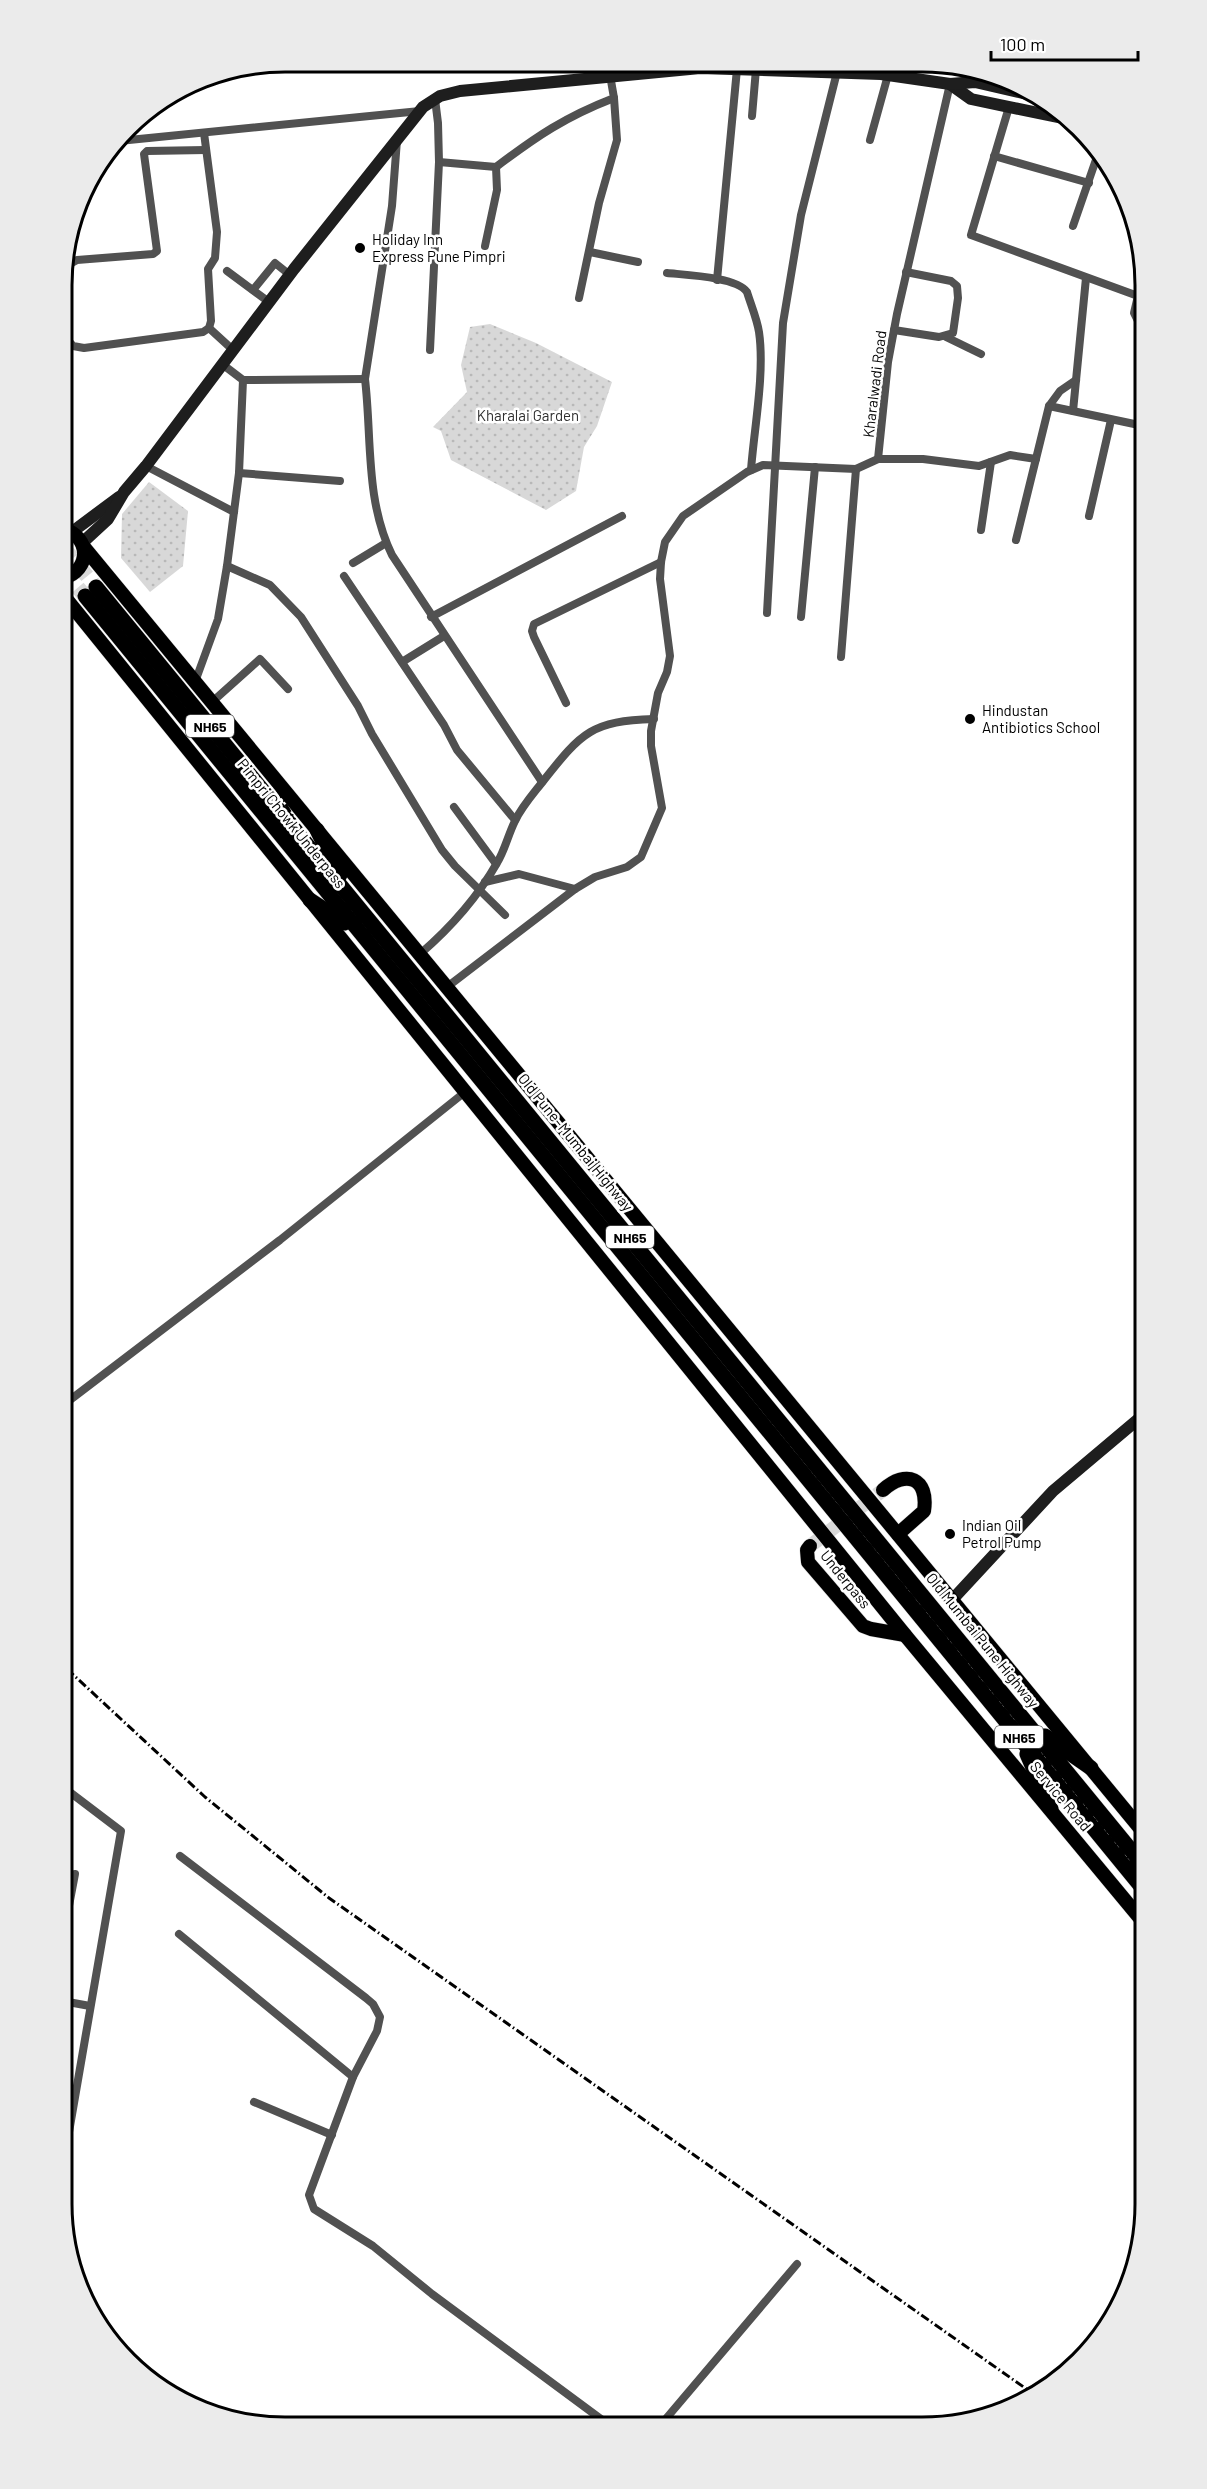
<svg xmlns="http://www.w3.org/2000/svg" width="1207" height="2489" viewBox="0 0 1207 2489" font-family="Barlow,sans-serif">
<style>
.park{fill:url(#park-dots)}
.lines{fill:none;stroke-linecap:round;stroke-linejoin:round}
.primary-tunnel{stroke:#d9d9d9;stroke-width:14;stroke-dasharray:14 7;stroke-linecap:butt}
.highway-tunnel{stroke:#d9d9d9;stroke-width:15;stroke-dasharray:15 8;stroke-linecap:butt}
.primary-casing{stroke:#dbdbdb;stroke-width:15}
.highway-casing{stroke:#dbdbdb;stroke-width:16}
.street{stroke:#515151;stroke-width:8}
.secondary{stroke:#1e1e1e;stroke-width:12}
.primary{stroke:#000;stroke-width:14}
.highway{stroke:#000;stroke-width:15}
.rail{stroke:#000;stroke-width:3;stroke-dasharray:9 3 1.5 3;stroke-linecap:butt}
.poi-dot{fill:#000;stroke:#fff;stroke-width:2}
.labels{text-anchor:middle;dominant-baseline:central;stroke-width:5;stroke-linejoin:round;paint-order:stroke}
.shield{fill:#fff;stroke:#4c4c4c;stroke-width:1.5}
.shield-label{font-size:14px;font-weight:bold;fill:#000}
.poi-label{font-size:15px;fill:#000;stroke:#fff;text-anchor:start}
.street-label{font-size:15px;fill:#000;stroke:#fff}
.park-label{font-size:15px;fill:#2f2f2f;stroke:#fff}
.rim{fill:none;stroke:#000;stroke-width:3}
</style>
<defs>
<pattern id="park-dots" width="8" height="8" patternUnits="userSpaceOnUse" patternTransform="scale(1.5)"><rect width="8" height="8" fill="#d8d8d8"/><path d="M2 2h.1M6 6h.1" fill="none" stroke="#b8b8b8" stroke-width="1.8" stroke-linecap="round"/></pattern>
</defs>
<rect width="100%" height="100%" fill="#fff"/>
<g class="park">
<polygon points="490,324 536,343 612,382 597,426 584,447 576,491 546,510 451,460 441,431 433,427 467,392 461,365 470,327"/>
<polygon points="149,482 188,511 183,566 150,592 121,558 122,514"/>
</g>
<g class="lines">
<polyline class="primary-tunnel" points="810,1546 883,1490"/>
<g class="highway-tunnel">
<polyline points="63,547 96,587"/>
<polyline points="63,570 85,596"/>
</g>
<defs>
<g id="primary">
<path d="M63,529C91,536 91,571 63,578"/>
<polyline points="83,546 1144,1833"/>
<polyline points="63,595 905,1635 1144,1923"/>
<path d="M883,1490C906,1469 929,1478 924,1511L898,1534"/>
<polyline points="810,1546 807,1550 808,1562 863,1626 871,1629 905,1635"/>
</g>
<g id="highway">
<polyline points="96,587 1144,1866"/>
<polyline points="85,596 1144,1890"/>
<polyline points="317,830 340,875"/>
<polyline points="310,900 345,923"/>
<polyline points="1045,1736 1091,1768"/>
<polyline points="1027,1754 1051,1809"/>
</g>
</defs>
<use href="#primary" class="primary-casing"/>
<use href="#highway" class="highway-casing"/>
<g class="street">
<polyline points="592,63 593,77"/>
<polyline points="1009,107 971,235 1138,296"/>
<polyline points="752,116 756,69"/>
<path d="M397,140L392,206L365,379C372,438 365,500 392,555L542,782"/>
<polyline points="870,140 888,75"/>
<polyline points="119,141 420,111"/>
<polyline points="994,156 1089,183"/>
<polyline points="439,162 496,167 497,190 485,246"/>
<path d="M496,167C537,136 565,117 614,98L610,75"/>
<polyline points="1073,226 1099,151"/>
<polyline points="590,252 638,262"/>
<polyline points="227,271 269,302"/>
<path d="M667,273C686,275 737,277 747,292C751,305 757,319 759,332C765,373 754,429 751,470"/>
<polyline points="62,276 68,265 77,260 153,254 157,251 144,154 147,151 206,150"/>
<polyline points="717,280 737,69"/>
<polyline points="253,290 275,263 290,275"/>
<polyline points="1138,296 1134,313 1138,321"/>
<polyline points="579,298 599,203 617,140 614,98"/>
<polyline points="62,326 65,337 73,346 84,348 203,332 209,328 211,321 208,269 215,258 217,232 204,133"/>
<polyline points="209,328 233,350"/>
<polyline points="894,330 939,337 953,333 958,298 957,286 951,281 906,272"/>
<polyline points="946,337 981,354"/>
<polyline points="430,350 439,162 438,123 435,99"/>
<polyline points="243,380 365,379"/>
<polyline points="1049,406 1139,425"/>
<polyline points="1073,411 1086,278"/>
<polyline points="878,459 888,362 897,314 950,84"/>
<polyline points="146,466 234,512"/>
<polyline points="239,473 340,481"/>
<polyline points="1089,516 1111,420"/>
<polyline points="981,530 991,462"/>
<polyline points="1016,540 1049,406 1060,391 1076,380"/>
<polyline points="353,563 386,543"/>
<polyline points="227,566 270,585 301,617 358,706 372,734 442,850 455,866 505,915"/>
<polyline points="344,576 444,725 457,750 515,820"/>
<polyline points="767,613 783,323 801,215 837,72"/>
<polyline points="431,617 622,516"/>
<polyline points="801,617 815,467"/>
<polyline points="841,657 856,469"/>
<polyline points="402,662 444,636"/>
<polyline points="195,682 218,619 227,566 239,473 243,380 222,364"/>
<polyline points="212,702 260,659 288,689"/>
<polyline points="566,703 534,637 532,631 534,624 661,562"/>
<polyline points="454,807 496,864"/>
<polyline points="485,882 519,874 575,889"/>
<path d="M420,954C449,929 477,898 497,863C505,850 508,835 515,821C522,806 534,793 544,780C582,732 592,721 654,719"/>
<polyline points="447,987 575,889 595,877 627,867 641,857 662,808 651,746 651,731 658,693 667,672 670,656 660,579 661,562 665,542 683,516 747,472 763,465 856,469 878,459 923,459 979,466 1010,455 1036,459"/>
<polyline points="66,1403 280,1240 465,1092"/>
<polyline points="67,1790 121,1831 69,2132"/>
<polyline points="180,1856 366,1998 373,2004 380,2017 377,2031 353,2077 309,2195 314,2209 373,2246 432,2294 605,2422"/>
<polyline points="68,1911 75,1874"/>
<polyline points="179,1934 353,2077"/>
<polyline points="68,2002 90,2006"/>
<polyline points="254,2102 332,2135"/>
<polyline points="664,2421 797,2264"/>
</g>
<g class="secondary">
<polyline points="950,84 971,99 1072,120"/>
<polyline points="72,532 119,497"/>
<polyline points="82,543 108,519 124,492 146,466 294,269 423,107 440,96 460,91 700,68 881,74 950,84 975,82 1040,97"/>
<polyline points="952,1600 1053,1491 1142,1416"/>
</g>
<use href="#primary" class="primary"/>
<use href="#highway" class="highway"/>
<g class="rail">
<polyline points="63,518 268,774 327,875 380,949 1144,1879"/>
<polyline points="67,1669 205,1797 329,1898 1035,2395"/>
</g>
</g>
<g class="poi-dot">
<circle cx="360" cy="248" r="6"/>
<circle cx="970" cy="719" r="6"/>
<circle cx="950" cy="1534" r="6"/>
</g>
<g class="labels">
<g class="shield">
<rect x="186" y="715" width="48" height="22" rx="4.5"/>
<rect x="606" y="1226" width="48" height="22" rx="4.5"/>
<rect x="995" y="1726" width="48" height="22" rx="4.5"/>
</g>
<g class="shield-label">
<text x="210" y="726">NH65</text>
<text x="630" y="1237">NH65</text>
<text x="1019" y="1737">NH65</text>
</g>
<g class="poi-label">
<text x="372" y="239">Holiday Inn<tspan x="372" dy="17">Express Pune Pimpri</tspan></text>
<text x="982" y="710">Hindustan<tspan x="982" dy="17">Antibiotics School</tspan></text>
<text x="962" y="1525">Indian Oil<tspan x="962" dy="17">Petrol Pump</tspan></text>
</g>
<g class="street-label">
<text transform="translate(874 384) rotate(-83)">Kharalwadi Road</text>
<text transform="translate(292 823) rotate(51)">Pimpri Chowk Underpass</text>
<text transform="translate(576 1142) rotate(51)">Old Pune–Mumbai Highway</text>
<text transform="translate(846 1579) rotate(51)">Underpass</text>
<text transform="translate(983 1640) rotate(51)">Old Mumbai Pune Highway</text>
<text transform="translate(1061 1796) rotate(50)">Service Road</text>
</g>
<g class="park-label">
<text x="528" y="415">Kharalai Garden</text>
</g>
</g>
<path d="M0 0H1207V2489H0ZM285 72H922A213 213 0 0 1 1135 285V2204A213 213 0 0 1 922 2417H285A213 213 0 0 1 72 2204V285A213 213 0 0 1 285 72Z" fill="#ebebeb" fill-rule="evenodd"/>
<path class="rim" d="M285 72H922A213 213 0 0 1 1135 285V2204A213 213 0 0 1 922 2417H285A213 213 0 0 1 72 2204V285A213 213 0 0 1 285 72Z"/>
<path d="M991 51v9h147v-9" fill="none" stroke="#000000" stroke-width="3"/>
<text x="1000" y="51" font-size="18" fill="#000000" stroke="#ffffff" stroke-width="4.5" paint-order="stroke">100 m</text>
</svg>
